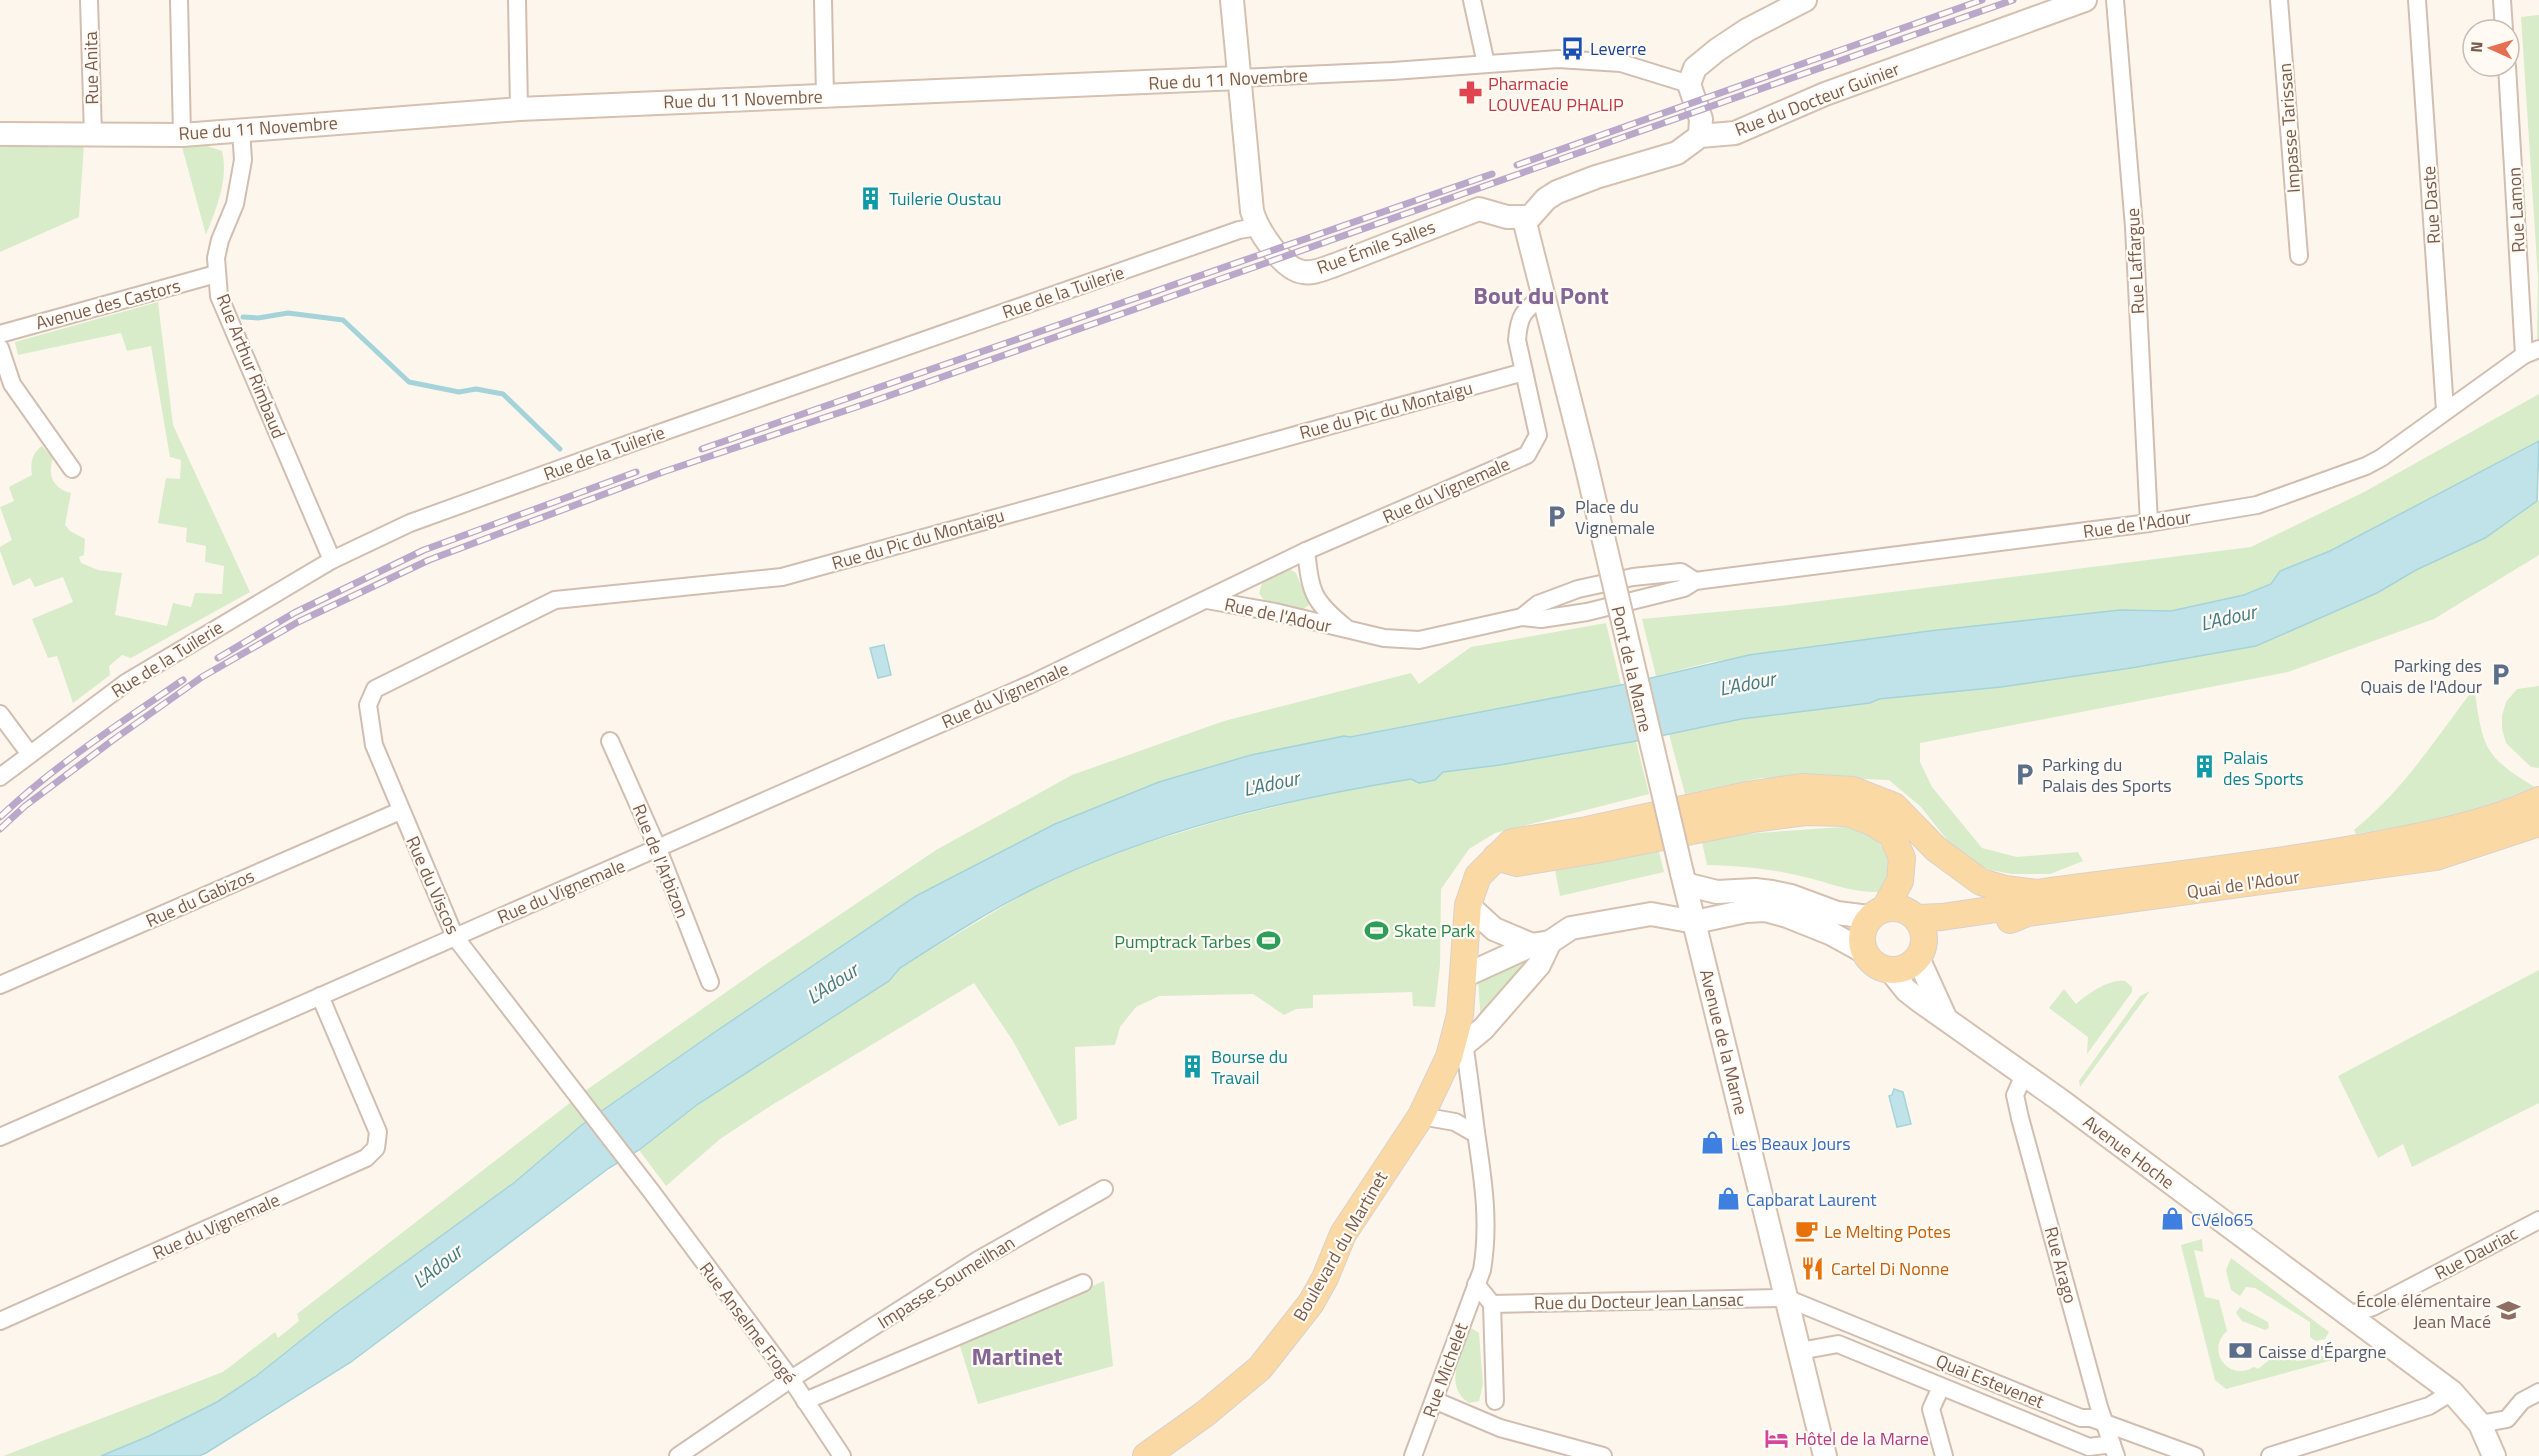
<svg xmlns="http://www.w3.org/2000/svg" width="2539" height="1456" viewBox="0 0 2539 1456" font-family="'Titillium Web',sans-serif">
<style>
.green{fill:#d8ecc9}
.water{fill:#bfe3e8;stroke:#a5d3da;stroke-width:1.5}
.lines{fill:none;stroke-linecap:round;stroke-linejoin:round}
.stream{stroke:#a5d3da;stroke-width:5}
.street-casing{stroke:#d1beb0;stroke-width:20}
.secondary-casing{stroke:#d6c0b0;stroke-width:26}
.primary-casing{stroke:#dad1cd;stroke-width:28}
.street{stroke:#fff;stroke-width:16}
.secondary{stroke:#fff;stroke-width:22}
.primary{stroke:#fbd9a5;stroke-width:26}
.rail-casing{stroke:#b9a8c9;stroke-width:7}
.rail{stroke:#fffaf3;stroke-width:4.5;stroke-dasharray:14;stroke-linecap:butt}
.secondary-bridge-casing{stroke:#d6c0b0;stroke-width:26;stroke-linecap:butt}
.secondary-bridge{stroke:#fff;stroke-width:22}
.labels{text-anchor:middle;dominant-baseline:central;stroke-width:4.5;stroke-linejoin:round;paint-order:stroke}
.transit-label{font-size:18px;fill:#164399;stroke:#fffaf3;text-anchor:start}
.street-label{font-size:18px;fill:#7a5c4d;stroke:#fffaf3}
.health-label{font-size:18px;fill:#be3a42;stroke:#fffaf3;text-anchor:start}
.culture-label{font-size:18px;fill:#0d838f;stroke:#fffaf3;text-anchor:start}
.service-label{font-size:18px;fill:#4e5e75;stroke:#fffaf3;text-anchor:start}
.leisure-label{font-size:18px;fill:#27864d;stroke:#fffaf3;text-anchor:start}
.shop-label{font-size:18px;fill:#366cbe;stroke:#fffaf3;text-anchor:start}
.food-label{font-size:18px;fill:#c56008;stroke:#fffaf3;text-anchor:start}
.education-label{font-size:18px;fill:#785e54;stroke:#fffaf3;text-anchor:end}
.hotel-label{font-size:18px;fill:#b23c85;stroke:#fffaf3;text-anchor:start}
.water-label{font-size:20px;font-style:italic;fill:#437c86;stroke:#fffaf3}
.district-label{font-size:24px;font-weight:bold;fill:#846695;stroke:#fffaf3}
</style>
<rect width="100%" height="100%" fill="#fdf6ec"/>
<g class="green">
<polygon points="2539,15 2539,339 2537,339 2538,278 2521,17"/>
<polygon points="0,145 84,145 79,217 0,252"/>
<path d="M204,145L222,151C229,180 216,209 206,235L182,147Z"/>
<path d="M158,302L173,425L250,592L131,658L122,655L109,666L110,675L73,703L57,656L48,658L32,619L73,602L63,577L35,587L30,578L13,586L0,551V547L12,540L0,507L14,501L9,487L32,475C30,463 32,453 42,446L53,458C47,475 53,489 71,493L65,525L70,531L85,539L84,555L79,557L81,563L98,570L122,573L115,615L167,626L173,603L191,607L195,593L222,594L224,566L205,562L206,546L186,542L187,528L158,523L166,478L180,479L181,460L170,457L151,346L127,351L121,333L18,355L15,342Z"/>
<polygon points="2539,394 2539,441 2330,551 2280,571 2271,584 2244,595 2171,611 2120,610 1929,631 1711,662 1656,676 1642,619 1780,606 2251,547 2364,492"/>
<polygon points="2539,500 2539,555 2434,619 2288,672 1920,743 1920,762 1932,787 1982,848 2017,857 2078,852 2083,861 2050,874 2012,874 1990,870 1968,861 1955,850 1921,807 1889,780 1812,777 1761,778 1685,794 1669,734 1673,731 1741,719 1870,703 1879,699 2001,687 2131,668 2256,646 2377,593 2416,570 2485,538"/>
<polygon points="1288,568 1296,573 1309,605 1302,610 1264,600 1259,593 1263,580"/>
<polygon points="1606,623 1621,685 1251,755 1159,782 1055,824 916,896 583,1124 515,1182 333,1315 255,1377 217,1402 149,1436 101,1456 3,1456 223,1372 275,1332 278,1338 299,1321 297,1314 588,1089 762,967 936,850 1072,775 1224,721 1411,673 1419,684 1471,647"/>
<polygon points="2539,686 2539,768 2531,767 2506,743 2502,729 2502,716 2506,702 2517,689"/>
<path d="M2475,693C2483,749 2485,757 2535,787L2463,815L2356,834L2354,830C2401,792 2433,743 2469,695Z"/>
<polygon points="1636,741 1649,794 1495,833 1469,849 1441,889 1440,965 1435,1007 1413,1006 1412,992 1313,995 1313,1008 1296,1009 1284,1015 1253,994 1159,996 1136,1007 1120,1027 1115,1045 1075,1047 1077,1119 1059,1126 1013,1041 974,983 772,1105 720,1139 666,1186 639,1150 698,1104 889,981 900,968 1032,889 1119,851 1229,818 1339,791 1411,779 1435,780 1443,772 1500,765"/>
<path d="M1856,826C1883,843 1905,863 1878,892C1846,892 1826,881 1796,875C1766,868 1737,866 1707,865L1701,837Z"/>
<polygon points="1658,848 1664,872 1560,896 1554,865"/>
<polygon points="1527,960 1530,965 1481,1024 1478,979 1483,974"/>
<polygon points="2539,970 2539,1103 2412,1167 2403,1144 2378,1158 2338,1076"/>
<path d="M2125,981L2132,987V992L2087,1054L2088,1037L2049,1008L2064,989L2076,1004C2088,994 2108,979 2125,981Z"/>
<polygon points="2150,991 2080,1087 2079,1081 2140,996"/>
<path d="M2202,1239L2203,1252L2194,1250L2205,1297L2219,1300L2227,1331C2205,1351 2229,1382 2254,1367L2258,1369L2274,1356L2279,1355L2298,1361L2344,1352L2351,1355L2226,1389L2215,1380L2181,1245Z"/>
<polygon points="2231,1258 2329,1332 2325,1339 2316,1341 2310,1337 2310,1322 2255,1288 2246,1287 2240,1296 2231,1290 2226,1270"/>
<polygon points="1104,1281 1113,1366 978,1404 959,1343"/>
<polygon points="2240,1307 2268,1322 2269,1328 2265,1330 2242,1321 2236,1313"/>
<path d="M1471,1328L1479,1333L1483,1384L1479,1401L1469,1403C1442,1385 1462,1353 1471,1328Z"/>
</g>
<g class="water">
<path d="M2539,441L2537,501L2485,538L2416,570L2377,593L2256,646L2131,668L2001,687L1879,699L1870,703L1741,719L1636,741L1500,765L1443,772L1435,780L1419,783L1411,779C1282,800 1151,831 1033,889C987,912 944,940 900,968L889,981L698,1104L639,1150L609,1168L351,1362L206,1453L199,1456H101L149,1436L217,1402L255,1377L333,1315L515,1182L583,1124L712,1034L916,896L1055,824L1159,782L1251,755L1344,736L1350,737L1621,685L1749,655L1929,631L2120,610L2171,611L2244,595L2271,584L2280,571L2330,551Z"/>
<polygon points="884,645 891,675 878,678 870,648"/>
<polygon points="1894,1089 1903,1092 1911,1124 1897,1127 1889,1096 1892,1095"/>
</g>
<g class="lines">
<polyline class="stream" points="243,317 258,318 288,313 343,320 409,382 459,392 476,389 503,394 560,449"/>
<defs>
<g id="street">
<polyline points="89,0 93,135"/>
<polyline points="179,0 182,135"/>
<polyline points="517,0 519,109"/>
<polyline points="823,0 825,96"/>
<polyline points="1472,0 1486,64"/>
<polyline points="2115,0 2134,227 2149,523"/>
<polyline points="2279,0 2299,256"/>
<polyline points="2417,0 2445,410"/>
<polyline points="2502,0 2504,30"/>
<polyline points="2507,66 2524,355"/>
<polyline points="1239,78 1393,71 1558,59 1621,63 1689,84"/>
<polyline points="241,130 243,160 235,204 220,240 216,258 219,296 332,560"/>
<polyline points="0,334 216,274"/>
<polyline points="0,348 12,384 72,469"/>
<path d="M1306,551C1311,593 1312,600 1345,627"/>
<polyline points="1207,600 1275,612 1384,638 1419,640 1522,617 1541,619 1587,612 1684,588 1695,581 2149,523 2257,505 2366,466 2381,458 2524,355 2539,349"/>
<polyline points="1522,617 1538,604 1578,589 1633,577 1681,572 1695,581"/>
<polyline points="0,714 29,753"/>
<polyline points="610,741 658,849 710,982"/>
<polyline points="0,777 127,682 332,560 410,523 634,442 1239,230 1257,227"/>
<polyline points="0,985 400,811"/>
<polyline points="2024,1075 2015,1095 2020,1118 2099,1407 2116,1456"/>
<polyline points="1421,1116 1455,1122 1476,1134"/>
<path d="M0,1137L1033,683L1306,551L1527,455L1538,435L1517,340C1519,315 1523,312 1542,296"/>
<polyline points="1476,1284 1492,1304 1786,1298 2081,1418 2091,1418 2195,1456"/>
<polyline points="1492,1304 1495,1401"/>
<polyline points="2348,1315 2373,1307 2539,1220"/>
<polyline points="0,1321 366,1158 376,1148 378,1132 320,996"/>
<polyline points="1800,1351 1838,1344 2089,1447 2112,1444"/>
<polyline points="1941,1387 1931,1409 1944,1456"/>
<polyline points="1434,1400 1500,1428 1603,1456"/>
<polyline points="805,1401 1083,1283"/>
<polyline points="2480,1424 2507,1419 2522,1401 2539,1392"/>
<polyline points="678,1456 791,1379 978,1260 1104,1189"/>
<polyline points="842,1456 791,1379 651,1191 455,937 374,745 368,705 375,689 555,600 782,577 1524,372"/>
<path d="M1413,1456L1482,1270C1490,1223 1483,1179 1476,1132C1472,1100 1468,1068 1463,1036"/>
<polyline points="2270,1456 2429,1406 2452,1392"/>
</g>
<g id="secondary">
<path d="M1232,0L1252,211C1257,229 1282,269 1303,272C1314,274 1325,268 1335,265L1479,209L1507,217H1530L1546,199L1557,192L1596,177L1677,153L1700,136L1735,133L1825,94L2085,0"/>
<polyline points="0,134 182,135 519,109 1239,78"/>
<polyline points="1700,136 1701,119 1689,84 1695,68 1717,50 1747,30 1805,0"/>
<polyline points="1524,219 1586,464"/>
<polyline points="1682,873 1825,1456"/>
<polyline points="1685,884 1717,892 1755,890 1772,892 1791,896 1837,913 1869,917"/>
<polyline points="1468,905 1494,929 1532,945"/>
<polyline points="1918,958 1944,1015"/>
<polyline points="1890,970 1906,990 1920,1001 2060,1100 2452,1392 2480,1424 2494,1456"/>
<polyline points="1464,976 1532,945 1550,942"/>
<polyline points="1449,1057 1483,1029 1539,965 1550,942 1571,928 1651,914 1695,922 1746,911 1765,910 1787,916 1832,934 1863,951"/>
</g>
<g id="primary">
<polyline points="1496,857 1517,863 1596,850 1752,819 1806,812 1848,813 1874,823 1892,835 1902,858 1900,881 1885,908"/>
<circle cx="1893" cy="939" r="31"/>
<path d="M1917,918L1942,917L2003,908L2037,893C2144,878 2252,867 2358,848C2419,837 2483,826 2539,800"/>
<polyline points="2010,920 2027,913 2436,857 2539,823"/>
<polyline points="1146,1456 1206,1413 1260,1368 1311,1303 1325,1278 1343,1234 1421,1116 1449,1057 1460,1015 1468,905 1478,876 1512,842 1587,830 1747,795 1802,787 1853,790 1894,806 1936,849 1981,882 2005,889 2037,893"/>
</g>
</defs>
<use href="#street" class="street-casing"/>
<use href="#secondary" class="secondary-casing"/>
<use href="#primary" class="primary-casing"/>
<use href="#street" class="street"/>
<use href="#secondary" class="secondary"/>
<use href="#primary" class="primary"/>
<defs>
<g id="rail">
<polyline points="1517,165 1982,0"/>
<polyline points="702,449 1492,174"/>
<polyline points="218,658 294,613 424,550 636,472"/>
<path d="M0,817C55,765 120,723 183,680"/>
<polyline points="0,829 25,806 113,740 202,677 298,622 429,560 663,472 871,402 2013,0"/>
</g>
</defs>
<use href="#rail" class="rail-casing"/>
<use href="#rail" class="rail"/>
<defs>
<polyline id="secondary-bridge" points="1586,464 1682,873"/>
</defs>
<use href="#secondary-bridge" class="secondary-bridge-casing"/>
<use href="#secondary-bridge" class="secondary-bridge"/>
</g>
<defs>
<symbol id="bus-bare" viewBox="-9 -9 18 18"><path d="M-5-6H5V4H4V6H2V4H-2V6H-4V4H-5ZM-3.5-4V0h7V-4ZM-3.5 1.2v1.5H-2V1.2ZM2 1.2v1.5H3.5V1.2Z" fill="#1a4fb4" stroke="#fffaf3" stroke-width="2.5" paint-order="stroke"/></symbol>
<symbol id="pharmacy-bare" viewBox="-9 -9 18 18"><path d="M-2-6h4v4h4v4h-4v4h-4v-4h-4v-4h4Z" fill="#e0444e" stroke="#fffaf3" stroke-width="2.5" paint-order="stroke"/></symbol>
<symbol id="building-bare" viewBox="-9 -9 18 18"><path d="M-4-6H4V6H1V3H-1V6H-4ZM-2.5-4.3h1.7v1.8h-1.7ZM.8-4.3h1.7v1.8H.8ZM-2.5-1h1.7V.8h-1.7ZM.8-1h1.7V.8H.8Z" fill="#0f9aa8" stroke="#fffaf3" stroke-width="2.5" paint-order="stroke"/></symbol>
<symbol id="parking-bare" viewBox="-9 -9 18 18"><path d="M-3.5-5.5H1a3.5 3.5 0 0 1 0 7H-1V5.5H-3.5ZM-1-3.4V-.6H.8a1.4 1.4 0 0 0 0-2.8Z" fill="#5c6f8a" stroke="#fffaf3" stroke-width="2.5" paint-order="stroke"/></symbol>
<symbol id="stadium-bare" viewBox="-9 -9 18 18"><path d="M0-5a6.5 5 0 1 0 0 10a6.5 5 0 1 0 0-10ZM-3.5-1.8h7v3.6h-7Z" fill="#2e9e5b" stroke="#fffaf3" stroke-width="2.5" paint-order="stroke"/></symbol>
<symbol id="shop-bare" viewBox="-9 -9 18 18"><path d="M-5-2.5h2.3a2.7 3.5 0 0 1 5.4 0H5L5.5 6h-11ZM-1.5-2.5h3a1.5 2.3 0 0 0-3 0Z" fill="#3f7fe0" stroke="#fffaf3" stroke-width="2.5" paint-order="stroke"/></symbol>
<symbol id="cafe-bare" viewBox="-9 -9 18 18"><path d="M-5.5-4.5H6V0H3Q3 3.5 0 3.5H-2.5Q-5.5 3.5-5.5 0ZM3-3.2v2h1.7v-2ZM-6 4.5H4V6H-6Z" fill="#e8710a" stroke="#fffaf3" stroke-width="2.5" paint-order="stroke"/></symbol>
<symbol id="restaurant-bare" viewBox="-9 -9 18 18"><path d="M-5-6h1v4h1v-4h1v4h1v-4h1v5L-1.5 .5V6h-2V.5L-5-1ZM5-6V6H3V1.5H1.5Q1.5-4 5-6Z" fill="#e8710a" stroke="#fffaf3" stroke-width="2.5" paint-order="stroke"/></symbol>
<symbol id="school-bare" viewBox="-9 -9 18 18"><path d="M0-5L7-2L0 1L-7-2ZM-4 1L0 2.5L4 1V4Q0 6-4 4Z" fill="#8d6e63" stroke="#fffaf3" stroke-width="2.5" paint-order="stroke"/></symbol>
<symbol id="bank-bare" viewBox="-9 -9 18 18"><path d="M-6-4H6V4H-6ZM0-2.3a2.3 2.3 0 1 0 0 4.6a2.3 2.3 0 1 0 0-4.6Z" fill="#5c6f8a" stroke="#fffaf3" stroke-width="2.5" paint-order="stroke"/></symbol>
<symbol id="hotel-bare" viewBox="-9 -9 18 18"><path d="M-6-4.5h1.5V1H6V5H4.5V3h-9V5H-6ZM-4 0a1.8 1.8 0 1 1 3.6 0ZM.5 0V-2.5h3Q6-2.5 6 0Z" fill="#d1479c" stroke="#fffaf3" stroke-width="2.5" paint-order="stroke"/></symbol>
</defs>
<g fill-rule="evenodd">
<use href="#bus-bare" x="1556" y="32" width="33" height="33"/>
<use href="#pharmacy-bare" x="1454" y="76" width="33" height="33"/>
<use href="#building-bare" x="854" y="182" width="33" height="33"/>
<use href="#parking-bare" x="1540" y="500" width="33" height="33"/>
<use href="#parking-bare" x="2484" y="658" width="33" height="33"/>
<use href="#building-bare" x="2188" y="750" width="33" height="33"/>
<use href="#parking-bare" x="2008" y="758" width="33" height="33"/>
<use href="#stadium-bare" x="1360" y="914" width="33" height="33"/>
<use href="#stadium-bare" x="1252" y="924" width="33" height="33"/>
<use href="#building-bare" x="1176" y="1050" width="33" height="33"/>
<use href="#shop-bare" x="1696" y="1126" width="33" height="33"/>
<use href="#shop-bare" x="1712" y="1182" width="33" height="33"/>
<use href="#shop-bare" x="2156" y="1202" width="33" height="33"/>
<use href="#cafe-bare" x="1790" y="1214" width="33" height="33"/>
<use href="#restaurant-bare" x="1796" y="1252" width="33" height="33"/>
<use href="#school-bare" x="2492" y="1294" width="33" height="33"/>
<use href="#bank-bare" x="2224" y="1334" width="33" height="33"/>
<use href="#hotel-bare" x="1760" y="1422" width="33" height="33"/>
</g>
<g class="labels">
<g class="transit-label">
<text x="1590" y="48">Leverre</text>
</g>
<g class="street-label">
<text transform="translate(91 68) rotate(-91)">Rue Anita</text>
<text transform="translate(1228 79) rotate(-3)">Rue du 11 Novembre</text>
<text transform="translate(743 99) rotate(-2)">Rue du 11 Novembre</text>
<text transform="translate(1817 99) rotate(-21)">Rue du Docteur Guinier</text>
<text transform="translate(258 128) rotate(-4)">Rue du 11 Novembre</text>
<text transform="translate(2289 128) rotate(-94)">Impasse Tarissan</text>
<text transform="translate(2431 205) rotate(-94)">Rue Daste</text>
<text transform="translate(2516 210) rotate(-93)">Rue Lamon</text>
<text transform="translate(1376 247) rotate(-20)">Rue Émile Salles</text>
<text transform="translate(2135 261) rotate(-93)">Rue Laffargue</text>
<text transform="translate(1063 292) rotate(-19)">Rue de la Tuilerie</text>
<text transform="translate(108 304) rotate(-15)">Avenue des Castors</text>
<text transform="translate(251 366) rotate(68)">Rue Arthur Rimbaud</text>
<text transform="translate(1386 410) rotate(-15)">Rue du Pic du Montaigu</text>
<text transform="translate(604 453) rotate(-20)">Rue de la Tuilerie</text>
<text transform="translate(1446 490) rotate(-24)">Rue du Vignemale</text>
<text transform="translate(2137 524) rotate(-8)">Rue de l'Adour</text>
<text transform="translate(918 539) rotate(-16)">Rue du Pic du Montaigu</text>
<text transform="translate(1278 615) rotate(12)">Rue de l'Adour</text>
<text transform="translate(167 659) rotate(-32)">Rue de la Tuilerie</text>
<text transform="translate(1632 669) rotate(77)">Pont de la Marne</text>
<text transform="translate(1005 695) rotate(-24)">Rue du Vignemale</text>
<text transform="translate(661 861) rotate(68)">Rue de l'Arbizon</text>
<text transform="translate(2243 884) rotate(-8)">Quai de l'Adour</text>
<text transform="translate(433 885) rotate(66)">Rue du Viscos</text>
<text transform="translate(561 891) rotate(-23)">Rue du Vignemale</text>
<text transform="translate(200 898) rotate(-24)">Rue du Gabizos</text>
<text transform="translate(1724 1042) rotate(76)">Avenue de la Marne</text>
<text transform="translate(2129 1152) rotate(37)">Avenue Hoche</text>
<text transform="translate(216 1226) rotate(-24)">Rue du Vignemale</text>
<text transform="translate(1340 1246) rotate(-60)">Boulevard du Martinet</text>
<text transform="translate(2476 1253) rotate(-28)">Rue Dauriac</text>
<text transform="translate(2061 1265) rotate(75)">Rue Arago</text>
<text transform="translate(946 1282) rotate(-32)">Impasse Soumeilhan</text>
<text transform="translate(1639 1301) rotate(-1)">Rue du Docteur Jean Lansac</text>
<text transform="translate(748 1323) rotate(53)">Rue Anselme Frogé</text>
<text transform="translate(1445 1370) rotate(-70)">Rue Michelet</text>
<text transform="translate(1990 1381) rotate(22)">Quai Estevenet</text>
</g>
<g class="health-label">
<text x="1488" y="83">Pharmacie<tspan x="1488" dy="21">LOUVEAU PHALIP</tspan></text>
</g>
<g class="culture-label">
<text x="889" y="198">Tuilerie Oustau</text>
<text x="2223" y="757">Palais<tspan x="2223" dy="21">des Sports</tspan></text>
<text x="1211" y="1056">Bourse du<tspan x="1211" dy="21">Travail</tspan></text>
</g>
<g class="service-label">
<text x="1575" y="506">Place du<tspan x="1575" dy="21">Vignemale</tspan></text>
<text x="2482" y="665" text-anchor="end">Parking des<tspan x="2482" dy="21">Quais de l'Adour</tspan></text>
<text x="2042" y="764">Parking du<tspan x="2042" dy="21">Palais des Sports</tspan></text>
<text x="2258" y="1351">Caisse d'Épargne</text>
</g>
<g class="leisure-label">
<text x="1394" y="930">Skate Park</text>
<text x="1251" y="941" text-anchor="end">Pumptrack Tarbes</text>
</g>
<g class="shop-label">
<text x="1731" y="1143">Les Beaux Jours</text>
<text x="1746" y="1199">Capbarat Laurent</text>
<text x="2191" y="1219">CVélo65</text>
</g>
<g class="food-label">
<text x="1824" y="1231">Le Melting Potes</text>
<text x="1831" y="1268">Cartel Di Nonne</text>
</g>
<g class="education-label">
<text x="2491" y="1300">École élémentaire<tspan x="2491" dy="21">Jean Macé</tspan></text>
</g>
<g class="hotel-label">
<text x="1795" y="1438">Hôtel de la Marne</text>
</g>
<g class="water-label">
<text transform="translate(2228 617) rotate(-13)">L'Adour</text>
<text transform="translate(1747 683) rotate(-11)">L'Adour</text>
<text transform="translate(1271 783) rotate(-12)">L'Adour</text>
<text transform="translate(832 983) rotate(-33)">L'Adour</text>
<text transform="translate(437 1266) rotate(-38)">L'Adour</text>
</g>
<g class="district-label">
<text x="1541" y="295">Bout du Pont</text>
<text x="1017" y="1356">Martinet</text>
</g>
</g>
<g transform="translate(2491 48) rotate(274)"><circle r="28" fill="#fffaf3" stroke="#cabbb1" stroke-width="1.5"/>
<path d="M0-4.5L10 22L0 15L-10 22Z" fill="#e76f51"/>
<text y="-9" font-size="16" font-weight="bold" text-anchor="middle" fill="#7a5c4d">N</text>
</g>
</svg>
